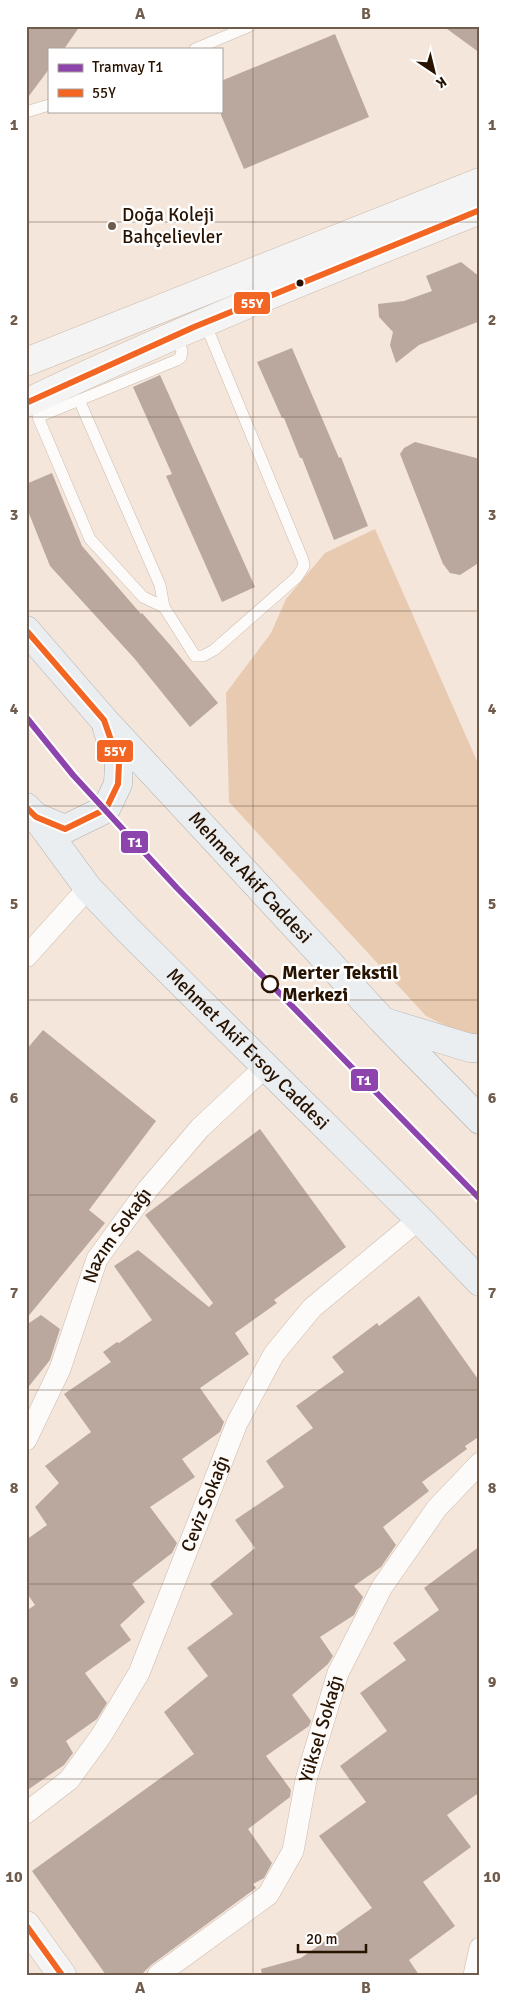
<svg xmlns="http://www.w3.org/2000/svg" width="506" height="2001" viewBox="0 0 506 2001" font-family="Signika,sans-serif">
<style>
.green{fill:#e8cab1}
.building{fill:#baa89e}
.lines{fill:none;stroke-linecap:round;stroke-linejoin:round}
.lane-casing{stroke:#cbbaab;stroke-width:12}
.street-casing{stroke:#cbbaab;stroke-width:22}
.secondary-casing{stroke:#cbbaab;stroke-width:29}
.primary-casing{stroke:#aeafaf;stroke-width:29}
.lane{stroke:#fdfbf9;stroke-width:11}
.street{stroke:#fdfbf9;stroke-width:21}
.secondary{stroke:#f4f4f4;stroke-width:28}
.primary{stroke:#ebeef0;stroke-width:28}
.bus-1-casing{stroke:#fff;stroke-width:10}
.bus-1{stroke:#f26522;stroke-width:6}
.tram-1-casing{stroke:#fff;stroke-width:10}
.tram-1{stroke:#8e44ad;stroke-width:6}
.grid{fill:none;stroke:#6f5c4c;stroke-width:1;stroke-opacity:0.55}
.poi-dot{fill:#6f5c4c;stroke:#fff;stroke-width:2}
.bus-dot{fill:#281200;stroke:#fff;stroke-width:2}
.stop-dot{fill:#fff;stroke:#281200;stroke-width:2.5}
.labels{text-anchor:middle;dominant-baseline:central;stroke-width:5;stroke-linejoin:round;paint-order:stroke}
.poi-label{font-size:19px;fill:#281200;stroke:#fff;text-anchor:start}
.street-label{font-size:19px;fill:#281200;stroke:#fff}
.stop-label{font-size:19px;font-weight:bold;fill:#281200;stroke:#fff;text-anchor:start}
.line-badge{stroke:#fff;stroke-width:2}
.badge-label{font-size:14px;text-anchor:middle;font-weight:bold;fill:#fff}
.neatline{fill:none;stroke:#6f5c4c;stroke-width:2}
.grid-label{font-size:16px;text-anchor:middle;font-weight:bold;fill:#6f5c4c}
</style>
<rect width="100%" height="100%" fill="#f4e6da"/>
<polygon class="green" points="375,529 480,768 480,1034 460,1033 426,1016 229,802 226,693 271,633 286,599 325,553"/>
<g class="building">
<polygon points="26,26 80,26 64,49 49,49 49,69 26,100"/>
<polygon points="443,26 480,26 480,53"/>
<polygon points="335,34 369,117 244,169 221,115 221,81"/>
<polygon points="461,262 480,277 480,321 419,345 396,363 390,345 393,332 379,317 378,304 404,301 432,291 426,276"/>
<polygon points="292,348 339,458 341,457 368,526 334,540 302,458 300,458 284,418 282,418 257,362"/>
<polygon points="160,375 255,587 222,602 166,476 172,474 133,387"/>
<polygon points="415,442 480,459 480,562 460,575 450,573 443,564 402,459 400,454 404,448"/>
<polygon points="52,473 82,546 141,614 142,613 171,646 218,703 190,727 134,658 50,566 26,506 26,484"/>
<polygon points="43,1030 156,1121 89,1210 105,1223 26,1319 26,1050"/>
<polygon points="260,1129 346,1247 274,1300 277,1303 235,1333 249,1354 200,1388 224,1422 220,1432 182,1459 195,1477 150,1507 177,1543 172,1553 132,1584 145,1602 120,1625 131,1640 85,1673 107,1703 97,1719 66,1741 73,1753 64,1765 26,1791 26,1611 35,1605 26,1592 26,1540 47,1525 35,1507 59,1483 45,1466 91,1432 64,1394 111,1362 103,1352 117,1342 119,1343 152,1320 114,1266 138,1250 209,1307 213,1303 145,1215"/>
<polygon points="419,1296 480,1382 480,1436 465,1446 467,1449 422,1482 429,1491 383,1527 396,1545 381,1567 354,1586 363,1597 354,1615 320,1637 333,1656 328,1664 292,1695 311,1721 309,1726 266,1756 291,1790 290,1797 248,1829 272,1863 264,1878 253,1884 256,1888 151,1965 141,1975 106,1975 32,1871 194,1754 164,1712 208,1676 187,1648 233,1614 210,1584 255,1548 235,1520 284,1487 266,1461 313,1428 296,1406 344,1372 332,1357 377,1323 379,1326"/>
<polygon points="41,1315 60,1329 50,1360 26,1390 26,1325"/>
<polygon points="480,1546 480,1792 447,1815 471,1847 423,1882 455,1926 409,1960 419,1975 262,1975 261,1969 301,1958 372,1908 319,1836 366,1802 340,1766 387,1731 360,1693 406,1660 393,1643 439,1610 424,1588"/>
</g>
<g class="lines">
<defs>
<g id="lane">
<polyline points="195,49 250,26"/>
<polyline points="26,112 49,105"/>
<polyline points="79,400 160,585 164,607 195,656 203,656 214,650 297,577 304,566 303,560 205,323"/>
<polyline points="164,607 143,597 90,539 38,417 177,360 181,357 182,351 176,335"/>
</g>
<g id="street">
<polyline points="26,957 88,888"/>
<path id="s1" d="M26,1440L60,1369L97,1259L148,1189L200,1128L264,1068"/>
<path id="s2" d="M26,1813L69,1780L101,1736L139,1673L237,1423L274,1354L312,1308L419,1219"/>
<path id="s3" d="M158,1975L268,1895L293,1851L306,1780L338,1673L382,1587L437,1508L480,1463"/>
<polyline points="474,1975 480,1948"/>
</g>
<g id="secondary">
<polyline points="26,362 480,182"/>
<path d="M26,403C174,332 327,271 480,210"/>
<polyline points="26,1925 62,1975"/>
</g>
<g id="primary">
<path id="s4" d="M26,630L104,720L383,1021L480,1120"/>
<path id="s5" d="M26,807L36,817L88,888L129,931L419,1219L480,1282"/>
<polyline points="36,817 65,829 106,809 118,784 119,763 107,729"/>
<polyline points="385,1022 470,1048 480,1048"/>
</g>
</defs>
<use href="#lane" class="lane-casing"/>
<use href="#street" class="street-casing"/>
<use href="#secondary" class="secondary-casing"/>
<use href="#primary" class="primary-casing"/>
<use href="#lane" class="lane"/>
<use href="#street" class="street"/>
<use href="#secondary" class="secondary"/>
<use href="#primary" class="primary"/>
<defs>
<g id="bus-1">
<polyline points="26,403 194,327 480,210"/>
<polyline points="26,630 104,720 119,763 118,784 106,809 65,829 36,817 26,807"/>
<polyline points="26,1925 62,1975"/>
</g>
</defs>
<use href="#bus-1" class="bus-1-casing"/>
<use href="#bus-1" class="bus-1"/>
<defs>
<polyline id="tram-1" points="26,717 73,775 177,888 480,1199"/>
</defs>
<use href="#tram-1" class="tram-1-casing"/>
<use href="#tram-1" class="tram-1"/>
</g>
<path class="grid" d="M253,26V1975M26,222H480M26,417H480M26,611H480M26,806H480M26,1000H480M26,1195H480M26,1390H480M26,1584H480M26,1779H480"/>
<circle class="poi-dot" cx="112" cy="226" r="5"/>
<circle class="bus-dot" cx="300" cy="283" r="4.5"/>
<circle class="stop-dot" cx="270" cy="984" r="8"/>
<g class="labels">
<g class="poi-label">
<text x="122" y="215">Doğa Koleji<tspan x="122" dy="22">Bahçelievler</tspan></text>
</g>
<g class="street-label">
<text stroke="none"><textPath href="#s4" startOffset="334">Mehmet Akif Caddesi</textPath></text>
<text stroke="none"><textPath href="#s5" startOffset="329">Mehmet Akif Ersoy Caddesi</textPath></text>
<text stroke="none"><textPath href="#s1" startOffset="225">Nazım Sokağı</textPath></text>
<text stroke="none"><textPath href="#s2" startOffset="364">Ceviz Sokağı</textPath></text>
<text stroke="none"><textPath href="#s3" startOffset="312">Yüksel Sokağı</textPath></text>
</g>
<g class="stop-label">
<text x="282" y="973">Merter Tekstil<tspan x="282" dy="22">Merkezi</tspan></text>
</g>
</g>
<g class="line-badge">
<rect x="233" y="291" width="38" height="24" rx="5" fill="#f26522"/>
<rect x="96" y="739" width="38" height="24" rx="5" fill="#f26522"/>
<rect x="120" y="830" width="29" height="24" rx="5" fill="#8e44ad"/>
<rect x="350" y="1068" width="29" height="24" rx="5" fill="#8e44ad"/>
</g>
<g class="badge-label">
<text x="252" y="308">55Y</text>
<text x="115" y="756">55Y</text>
<text x="135" y="847">T1</text>
<text x="364" y="1085">T1</text>
</g>
<rect width="506" height="2001" fill="none" stroke="#ffffff" stroke-width="55"/>
<rect x="48" y="48" width="175" height="65" fill="#ffffff" stroke="#a9a099"/>
<rect x="58" y="64" width="25" height="8" fill="#8e44ad" stroke="#a9a099"/>
<text x="92" y="72" font-size="15" fill="#281200">Tramvay T1</text>
<rect x="58" y="89" width="25" height="8" fill="#f26522" stroke="#a9a099"/>
<text x="92" y="98" font-size="15" fill="#281200">55Y</text>
<g transform="translate(434 72) rotate(145)" stroke="#ffffff" stroke-width="4" paint-order="stroke">
<path d="M0-4L9 19L0 12L-9 19Z" fill="#281200"/>
<text y="-8" font-size="14" font-weight="bold" text-anchor="middle" fill="#281200">K</text>
</g>
<path d="M298 1944v8h68v-8" fill="none" stroke="#281200" stroke-width="2.5"/>
<text x="306" y="1944" font-size="15" fill="#281200" stroke="#ffffff" stroke-width="4" paint-order="stroke">20 m</text>
<rect x="28" y="28" width="450" height="1946" class="neatline"/>
<g class="grid-label">
<text x="140" y="19">A</text>
<text x="366" y="19">B</text>
<text x="14" y="130">1</text>
<text x="492" y="130">1</text>
<text x="14" y="325">2</text>
<text x="492" y="325">2</text>
<text x="14" y="520">3</text>
<text x="492" y="520">3</text>
<text x="14" y="714">4</text>
<text x="492" y="714">4</text>
<text x="14" y="909">5</text>
<text x="492" y="909">5</text>
<text x="14" y="1103">6</text>
<text x="492" y="1103">6</text>
<text x="14" y="1298">7</text>
<text x="492" y="1298">7</text>
<text x="14" y="1493">8</text>
<text x="492" y="1493">8</text>
<text x="14" y="1687">9</text>
<text x="492" y="1687">9</text>
<text x="14" y="1882">10</text>
<text x="492" y="1882">10</text>
<text x="140" y="1993">A</text>
<text x="366" y="1993">B</text>
</g>
</svg>
